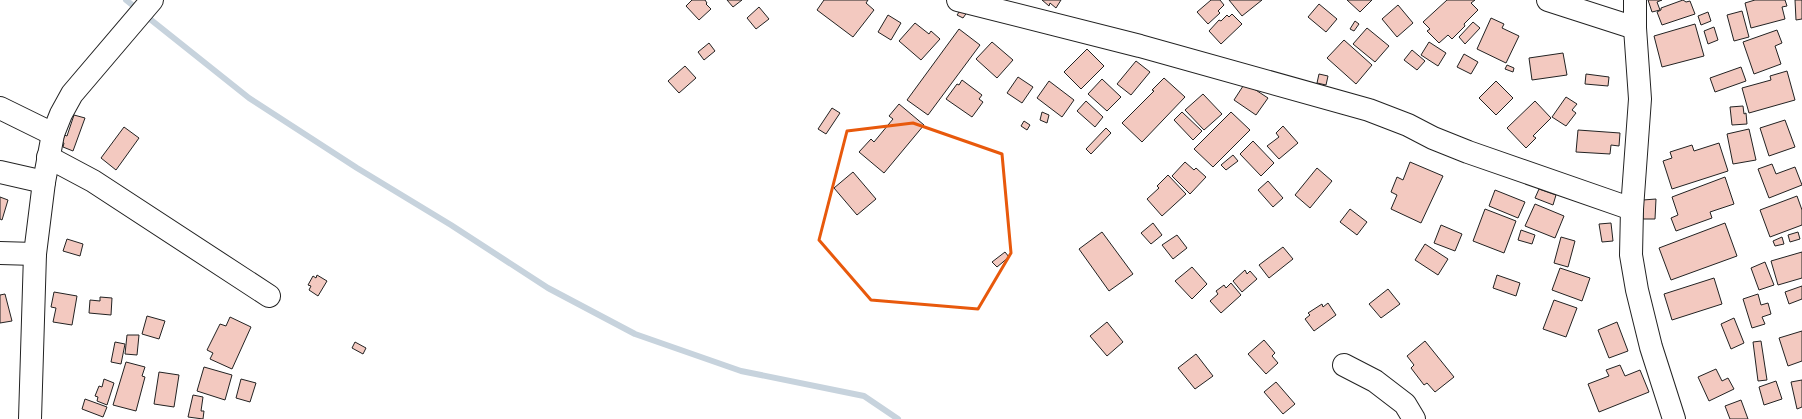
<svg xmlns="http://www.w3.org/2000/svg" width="1802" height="419" viewBox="0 0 1802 419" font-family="'IBM Plex Serif',serif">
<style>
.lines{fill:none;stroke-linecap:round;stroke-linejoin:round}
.stream{stroke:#c7d3dd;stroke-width:6}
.building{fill:#f3c9c0;stroke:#222}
.minor-casing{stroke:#222;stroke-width:24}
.minor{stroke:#fff;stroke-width:22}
.marked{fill:none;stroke:#e8590c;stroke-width:3;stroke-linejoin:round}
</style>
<rect width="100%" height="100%" fill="#fff"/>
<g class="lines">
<polyline class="stream" points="126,0 249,98 357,168 451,225 548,288 635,334 741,371 864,396 898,419"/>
</g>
<g class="building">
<polygon points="692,0 705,0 707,3 706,4 711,9 699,20 686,6"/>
<polygon points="727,0 742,0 733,7"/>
<polygon points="824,0 868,0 866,3 874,10 853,37 817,10"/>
<polygon points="1042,0 1061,0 1056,8 1050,3 1049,6"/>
<polygon points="1211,0 1220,0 1224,5 1218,11 1220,13 1208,24 1197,12"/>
<polygon points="1229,0 1262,0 1242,16"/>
<polygon points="1347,0 1372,0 1360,12"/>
<polygon points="1447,0 1475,0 1471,3 1478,10 1464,24 1465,26 1452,39 1448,35 1439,43 1427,31 1430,29 1423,22"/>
<polygon points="1648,0 1662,0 1657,2 1660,10 1652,12"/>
<polygon points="1683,0 1686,2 1690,1 1695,14 1662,25 1657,12 1661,10 1661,8"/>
<polygon points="1755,0 1785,0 1787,6 1782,7 1785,19 1751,28 1745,3"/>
<polygon points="1795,0 1802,0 1802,19 1796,20"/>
<polygon points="1319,4 1337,19 1326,32 1308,17"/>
<polygon points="1398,5 1413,23 1397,37 1382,19"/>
<polygon points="759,7 769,19 756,29 747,18"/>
<polygon points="962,8 968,11 963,18 957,15"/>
<polygon points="1742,11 1749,37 1734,41 1727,15"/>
<polygon points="1708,12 1711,21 1701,25 1698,16"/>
<polygon points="1232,14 1242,24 1221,44 1209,31 1219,20 1221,21 1227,15 1229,17"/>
<polygon points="888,15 901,23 891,40 878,32"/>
<polygon points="1491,18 1504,24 1502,28 1519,36 1506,63 1477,49"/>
<polygon points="1355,21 1359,24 1354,31 1350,29"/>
<polygon points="1473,22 1480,28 1465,44 1459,37"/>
<polygon points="915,23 929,34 931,31 940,39 921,60 899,41"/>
<polygon points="1695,24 1704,56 1662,67 1654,36"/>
<polygon points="1714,27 1718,40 1708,44 1704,31"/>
<polygon points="1367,28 1389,46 1375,62 1353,44"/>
<polygon points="959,29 980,45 928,115 907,100"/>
<polygon points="1777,30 1782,43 1775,46 1781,64 1754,74 1743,42"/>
<polygon points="1344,40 1372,65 1356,84 1327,58"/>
<polygon points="992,42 1013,60 997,78 976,59"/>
<polygon points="1429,42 1446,53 1438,66 1421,55"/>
<polygon points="709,43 715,51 704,60 698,52"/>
<polygon points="1087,49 1104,66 1081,89 1064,72"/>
<polygon points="1412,50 1425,61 1417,70 1404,60"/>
<polygon points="1563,53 1567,75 1532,80 1529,58"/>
<polygon points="1464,54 1478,62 1471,74 1457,67"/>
<polygon points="1136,61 1150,72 1131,95 1117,84"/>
<polygon points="1507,65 1514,68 1513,72 1505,69"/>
<polygon points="685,66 696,78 679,93 668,81"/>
<polygon points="1741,67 1746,81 1715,92 1710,78"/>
<polygon points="1787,71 1795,100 1749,113 1742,88 1771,80 1770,76"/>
<polygon points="1319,74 1328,76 1326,85 1317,83"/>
<polygon points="1586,74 1609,77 1608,86 1585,84"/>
<polygon points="1018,77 1033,87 1022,103 1007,93"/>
<polygon points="1164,78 1185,97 1142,142 1122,123 1154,91 1152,90"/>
<polygon points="1102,79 1121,97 1107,111 1088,94"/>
<polygon points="962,80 982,95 979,99 983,102 972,117 946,99 957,84 959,85"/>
<polygon points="1049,81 1074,100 1062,117 1037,98"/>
<polygon points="1496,81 1513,98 1496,115 1479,98"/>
<polygon points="1245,83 1268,98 1256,115 1234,100"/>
<polygon points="1203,94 1222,114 1204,130 1185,110"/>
<polygon points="1566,97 1577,104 1572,110 1576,113 1566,126 1552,117"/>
<polygon points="1086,101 1103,117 1095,127 1077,111"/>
<polygon points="1535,101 1551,118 1533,136 1536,138 1526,148 1507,128"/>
<polygon points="899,104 924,125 884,173 859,152 871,139 874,142 893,119 889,116"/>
<polygon points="1743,106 1744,114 1746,113 1747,124 1732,125 1730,107"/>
<polygon points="832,108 840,113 826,134 818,129"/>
<polygon points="1042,112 1049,115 1047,123 1040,120"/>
<polygon points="1182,112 1202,131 1193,140 1174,120"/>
<polygon points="1231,112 1250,130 1213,167 1194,149"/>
<polygon points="74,115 85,118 73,151 63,147 64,143 62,142 64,135 67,136"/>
<polygon points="1785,120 1795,147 1769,156 1760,128"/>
<polygon points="1024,121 1030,125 1027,130 1021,126"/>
<polygon points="1283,126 1298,143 1279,159 1267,146 1279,137 1276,133"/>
<polygon points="124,127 139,138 116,170 101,158"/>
<polygon points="1106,128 1111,133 1091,154 1086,149"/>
<polygon points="1749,129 1756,160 1733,164 1727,134"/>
<polygon points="1578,130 1620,133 1619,146 1611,145 1610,154 1576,152"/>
<polygon points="1253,141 1274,163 1261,176 1240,154"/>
<polygon points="1719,143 1728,171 1672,189 1663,161 1672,158 1670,152 1692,145 1694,151"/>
<polygon points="1233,155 1238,161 1226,170 1221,165"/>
<polygon points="1185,162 1194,170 1196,168 1206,177 1190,194 1172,176"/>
<polygon points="1410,162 1443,176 1421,223 1391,209 1397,195 1391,192 1397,177 1403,180"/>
<polygon points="1772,164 1776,174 1795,167 1802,185 1769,198 1758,169"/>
<polygon points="1317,168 1332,181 1310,208 1295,195"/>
<polygon points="853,172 876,199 857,215 834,188"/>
<polygon points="1168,175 1186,194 1162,216 1147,199 1159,188 1157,186"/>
<polygon points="1725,177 1734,204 1710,212 1712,218 1676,231 1671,218 1678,215 1672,197"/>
<polygon points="1268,181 1283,198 1273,207 1258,190"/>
<polygon points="1539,189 1556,195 1553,205 1535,198"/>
<polygon points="1495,190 1525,202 1518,218 1489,206"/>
<polygon points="1797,196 1802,210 1802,225 1770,237 1760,210"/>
<polygon points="0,197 8,200 2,220 0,219"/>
<polygon points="1656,199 1655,219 1643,219 1643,200"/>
<polygon points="1535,204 1564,216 1555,238 1525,226"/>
<polygon points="1350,209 1367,222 1357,235 1340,222"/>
<polygon points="1485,209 1516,221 1504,253 1473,241"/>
<polygon points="1153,223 1162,235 1151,244 1141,233"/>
<polygon points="1611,223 1613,241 1602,242 1599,224"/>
<polygon points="1725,223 1737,256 1671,280 1659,248"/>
<polygon points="1441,225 1462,234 1455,251 1434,243"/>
<polygon points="1521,230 1535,235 1532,244 1518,240"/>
<polygon points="1102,232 1133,274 1109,291 1079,249"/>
<polygon points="1798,232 1800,239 1790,242 1788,235"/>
<polygon points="1177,235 1187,248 1173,259 1162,245"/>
<polygon points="1561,237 1575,241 1568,267 1554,263"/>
<polygon points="1782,237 1784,244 1775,246 1773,241"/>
<polygon points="67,239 83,244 80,256 63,251"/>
<polygon points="1425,244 1448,259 1438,275 1415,260"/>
<polygon points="1283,247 1293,259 1269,278 1259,265"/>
<polygon points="1005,252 1009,257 997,267 992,262"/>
<polygon points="1802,252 1802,278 1778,285 1771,261"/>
<polygon points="1765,262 1774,285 1759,290 1751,268"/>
<polygon points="1192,267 1207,284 1192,299 1175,281"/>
<polygon points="1560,268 1590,278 1582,301 1552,290"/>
<polygon points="1245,270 1247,274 1250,271 1257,279 1242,292 1233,281"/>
<polygon points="317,275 327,281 318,296 309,290 311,286 308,285 313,276 316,278"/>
<polygon points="1497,275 1520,283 1516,296 1493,288"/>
<polygon points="1714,278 1722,304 1672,320 1664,294"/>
<polygon points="1231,283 1241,295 1221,313 1210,301 1218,294 1216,291 1224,285 1226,288"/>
<polygon points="1802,286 1802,299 1789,304 1785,292"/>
<polygon points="1388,289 1400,304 1381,318 1369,304"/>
<polygon points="54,292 77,296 72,325 53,322 56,308 51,307"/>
<polygon points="5,294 12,321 0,323 0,295"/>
<polygon points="1758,294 1761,305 1768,303 1771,314 1762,317 1765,324 1752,328 1743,299"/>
<polygon points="100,297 112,298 111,315 89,313 90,300 100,301"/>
<polygon points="1554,300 1577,308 1566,337 1543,329"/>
<polygon points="1328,303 1336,315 1314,331 1305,319 1310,315 1308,313 1322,304 1323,307"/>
<polygon points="147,316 165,321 159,339 142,334"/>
<polygon points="230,317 251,327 232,369 210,359 213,353 207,350 220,324 226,326"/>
<polygon points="1734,318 1744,343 1731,349 1721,324"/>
<polygon points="1107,322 1123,342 1107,356 1090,336"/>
<polygon points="1617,322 1628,351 1609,358 1598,330"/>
<polygon points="1802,331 1802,361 1788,366 1779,338"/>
<polygon points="127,335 139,335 137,355 125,354"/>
<polygon points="1264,340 1275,353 1272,356 1278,363 1266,374 1248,354"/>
<polygon points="1425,341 1454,377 1435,392 1427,383 1424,385 1411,368 1414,365 1407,356"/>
<polygon points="1761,341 1767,380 1758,381 1753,342"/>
<polygon points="115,342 125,344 121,364 111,362"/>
<polygon points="355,342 366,348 363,354 352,348"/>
<polygon points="1196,354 1213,376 1195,389 1178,368"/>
<polygon points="126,362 145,367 142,376 145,377 136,411 113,405"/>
<polygon points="1620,365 1625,376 1640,370 1649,392 1599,412 1588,384 1609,376 1606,370"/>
<polygon points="204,367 232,375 225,400 197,391"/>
<polygon points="1716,369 1722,381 1728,378 1734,389 1709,401 1698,377"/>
<polygon points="159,372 179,375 174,407 154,404"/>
<polygon points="104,379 114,383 107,405 97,401 98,397 95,396 99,386 102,387"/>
<polygon points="241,379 256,383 250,402 236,398"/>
<polygon points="1802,380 1802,407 1797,409 1791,382"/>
<polygon points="1776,381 1782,399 1764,405 1759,387"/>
<polygon points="1276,382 1295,404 1283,414 1264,392"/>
<polygon points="193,395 203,397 201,411 204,411 203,419 188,417"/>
<polygon points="85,399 107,407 103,417 82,409"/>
<polygon points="1741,400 1748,419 1730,419 1725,406"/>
</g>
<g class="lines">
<defs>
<g id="minor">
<polyline points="958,0 1140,46 1369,110 1408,125 1433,138 1468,152 1632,209"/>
<polyline points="1548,0 1635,28"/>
<polyline points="1635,0 1635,28 1640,99 1632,209 1631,255 1637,290 1651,347 1674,419"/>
<polyline points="0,108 53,134"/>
<polyline points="48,157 93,181 269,296"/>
<polyline points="0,172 44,182"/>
<polyline points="0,253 35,254"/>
<polyline points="1344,365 1375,381 1405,404 1414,419"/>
<polyline points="30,419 35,254 44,182 53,134 61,114 72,94 152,0"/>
</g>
</defs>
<use href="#minor" class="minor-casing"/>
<use href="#minor" class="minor"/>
</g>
<path class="marked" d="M913,123L1002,154L1011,253L978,309L871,300L819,240L847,131Z"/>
</svg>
